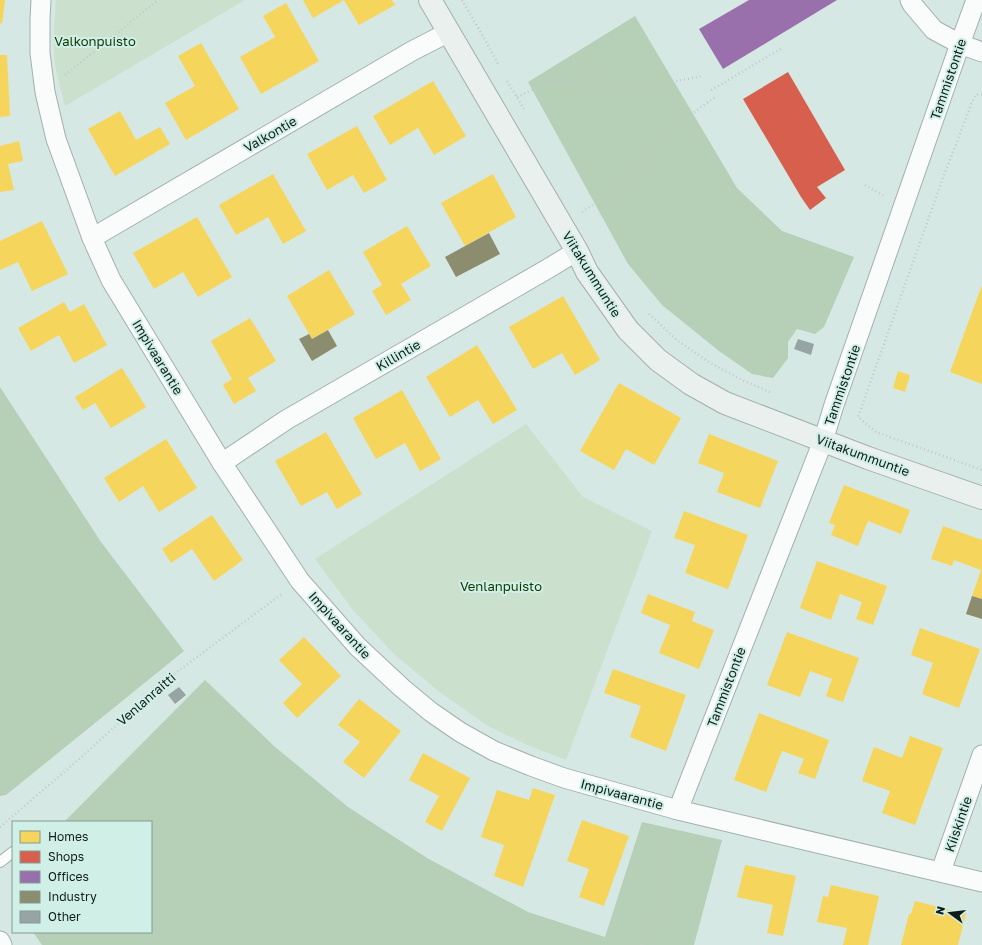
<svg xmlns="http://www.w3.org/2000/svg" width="982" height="945" viewBox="0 0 982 945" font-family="'Golos Text',sans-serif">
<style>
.green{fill:#cce0ce}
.forest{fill:#b6cfb7}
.homes{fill:#f6d55c}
.shops{fill:#d6604d}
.offices{fill:#9970ab}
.industry{fill:#8c8c6e}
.building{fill:#96a4a3}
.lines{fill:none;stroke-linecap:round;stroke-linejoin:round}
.lane-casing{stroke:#a2b0ac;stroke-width:12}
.street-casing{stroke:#a2b0ac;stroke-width:21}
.secondary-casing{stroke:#a2b0ac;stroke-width:24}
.path{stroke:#c3c9c8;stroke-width:2.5;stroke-dasharray:1 3;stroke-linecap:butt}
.lane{stroke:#f9fcfb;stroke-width:10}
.street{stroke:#f9fcfb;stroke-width:19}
.secondary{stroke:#eaf0ed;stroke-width:22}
.labels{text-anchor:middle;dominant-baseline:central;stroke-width:4;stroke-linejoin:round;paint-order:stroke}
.park-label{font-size:13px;fill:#123800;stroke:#cfefe7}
.street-label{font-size:13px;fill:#111c1a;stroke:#cfefe7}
</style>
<rect width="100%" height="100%" fill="#d6e8e4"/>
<g class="green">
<path d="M56,0H245L65,106C61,89 55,71 54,54C53,36 55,18 56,0Z"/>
<polygon points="526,424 583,497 652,531 566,760 527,745 488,726 441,693 394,654 353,610 315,559"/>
</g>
<g class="forest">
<polygon points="635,16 737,188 782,231 854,257 824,327 815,334 797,329 788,342 788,358 773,378 752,374 719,351 662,305 628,264 528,82"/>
<polygon points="0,387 101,542 184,651 6,795 0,796"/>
<polygon points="205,680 274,746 348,807 427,858 528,912 605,937 642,822 722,840 694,945 42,945 33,932 151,932 151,822 64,822"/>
</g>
<g class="homes">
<polygon points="0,0 5,0 2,24 0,23"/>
<polygon points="303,0 392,0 395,5 359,25 344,0 313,18"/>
<polygon points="286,3 319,61 261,94 240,57 275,37 263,16"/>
<polygon points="201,43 239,109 186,140 165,103 195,86 178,56"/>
<polygon points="0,55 7,55 10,116 0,117"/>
<polygon points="433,81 466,136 434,155 418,128 390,145 373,116"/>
<polygon points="120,111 136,140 160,127 170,144 115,176 88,129"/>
<polygon points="357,126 387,180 364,193 353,175 327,190 307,154"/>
<polygon points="19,141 23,161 8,164 14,190 0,192 0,146"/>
<polygon points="273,174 306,231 283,244 268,217 236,235 219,205"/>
<polygon points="493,174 516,217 465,246 441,203"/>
<polygon points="197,217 232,277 198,297 183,272 154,289 133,253"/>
<polygon points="42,221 68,274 32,291 18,262 0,270 0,241"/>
<polygon points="407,226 431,266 401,284 411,300 386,315 372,291 382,285 363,252"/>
<polygon points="329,270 355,314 312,339 287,296"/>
<polygon points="982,285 982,384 950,372"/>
<polygon points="563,296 600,360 575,375 562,353 533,369 509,327"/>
<polygon points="64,302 70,312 84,304 107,345 74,363 59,335 31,351 18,328"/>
<polygon points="250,318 276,361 248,378 256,391 234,404 223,385 232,379 211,341"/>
<polygon points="477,345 517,410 493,424 478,400 450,417 426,377"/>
<polygon points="122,368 146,407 111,428 95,403 83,410 75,397"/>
<polygon points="898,371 910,375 905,392 893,388"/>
<polygon points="619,383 681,418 654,465 626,449 614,470 580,451"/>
<polygon points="402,390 441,459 420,471 405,443 376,459 353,418"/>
<polygon points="326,432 362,494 337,509 327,492 301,506 275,461"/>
<polygon points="709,434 778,461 760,508 717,492 724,473 698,463"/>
<polygon points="166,439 197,488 159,512 143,486 119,502 104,478"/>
<polygon points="844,485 910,510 901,534 868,521 858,546 831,535 835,525 829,523"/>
<polygon points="684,511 748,535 728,589 685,573 695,545 674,538"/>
<polygon points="212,515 243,560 214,581 192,549 171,563 162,549"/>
<polygon points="943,526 982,540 982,599 972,596 981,570 954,560 952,566 931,559"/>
<polygon points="817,561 887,586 873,625 856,619 862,602 840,594 831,620 800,608"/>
<polygon points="648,594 695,612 692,621 714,630 699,669 659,653 670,625 641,613"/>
<polygon points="920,628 980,649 959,708 922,694 933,663 911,655"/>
<polygon points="787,632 859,658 843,702 826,696 832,679 810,671 800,697 767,685"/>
<polygon points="304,637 341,676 297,718 283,703 302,684 279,660"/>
<polygon points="613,669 686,695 666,751 630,737 641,706 604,693"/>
<polygon points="359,699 401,731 364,778 343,762 360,742 338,725"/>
<polygon points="759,713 829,740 815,779 798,773 804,759 782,751 766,792 734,780"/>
<polygon points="910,736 943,748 915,825 882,813 890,791 862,781 874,747 902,758"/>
<polygon points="423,753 470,778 442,831 425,822 439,796 409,780"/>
<polygon points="533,788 555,795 523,887 494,876 504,845 481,837 497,790 529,800"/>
<polygon points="582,820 629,836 604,906 579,897 589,869 567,861"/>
<polygon points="745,865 796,876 783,936 767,933 773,905 737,897"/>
<polygon points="831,885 879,896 868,945 843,945 847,928 817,922 823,896 828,897"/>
<polygon points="915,901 966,914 958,945 901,945 909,914 911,914"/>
</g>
<polygon class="shops" points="788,72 845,170 817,187 826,198 810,210 801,197 743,99"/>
<polygon class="offices" points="749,0 837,0 723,69 699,29"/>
<g class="industry">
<polygon points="489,233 500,254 456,277 445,257"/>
<polygon points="328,330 337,346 312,361 299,339 309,334 312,339"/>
<polygon points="972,596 982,599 982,619 966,614"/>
</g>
<g class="building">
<polygon points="798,339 814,344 811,355 794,349"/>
<polygon points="179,687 186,695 175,704 168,695"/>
</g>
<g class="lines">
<defs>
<polyline id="lane" points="0,862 13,852"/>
<g id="street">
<polyline points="41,0 40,19 40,53 45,92 56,139 92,238 111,280 222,463 300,581 358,647 402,688 431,712 460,732 494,751 531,766 564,778 678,810 982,882"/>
<polyline points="910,0 912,4 934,30 960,44 982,52"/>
<polyline points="92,238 412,51 449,32"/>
<polyline points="222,463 286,420 549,268 577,251"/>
<polyline points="678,810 823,441 834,405 960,44 976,0"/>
<polyline points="941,871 982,755"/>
<polyline points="0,941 2,945"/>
</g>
<polyline id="secondary" points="430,0 577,251 587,272 628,330 658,360 691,384 725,403 868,458 982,498"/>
</defs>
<use href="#lane" class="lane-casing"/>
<use href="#street" class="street-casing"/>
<use href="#secondary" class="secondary-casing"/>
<g class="path">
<polyline points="462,0 488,45 498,64"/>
<polyline points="65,75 158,0"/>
<polyline points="507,81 524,109"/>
<path d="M711,90C735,77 757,62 781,49"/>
<polyline points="982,94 975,95 944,175 858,417 876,432 982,470"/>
<polyline points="517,97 543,85 594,78 640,88 703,76"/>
<polyline points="865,185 884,196"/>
<polyline points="582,212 632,179 666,133 715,97"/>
<polyline points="649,314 678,341 712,364 744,381 772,393"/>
<polyline points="0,827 77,761 166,680 283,593"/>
<polyline points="642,945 663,903 667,846 672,831"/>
</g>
<use href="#lane" class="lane"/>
<use href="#street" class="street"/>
<use href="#secondary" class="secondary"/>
</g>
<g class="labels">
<g class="park-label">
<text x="95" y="41">Valkonpuisto</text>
<text x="501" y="586">Venlanpuisto</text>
</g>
<g class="street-label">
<text transform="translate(948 79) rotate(-71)">Tammistontie</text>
<text transform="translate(270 134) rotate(-30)">Valkontie</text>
<text transform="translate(592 274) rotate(58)">Viitakummuntie</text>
<text transform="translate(398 355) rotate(-30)">Killintie</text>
<text transform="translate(158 357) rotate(59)">Impivaarantie</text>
<text transform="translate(842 385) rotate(-71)">Tammistontie</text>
<text transform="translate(863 455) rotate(20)">Viitakummuntie</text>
<text transform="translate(340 625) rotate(48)">Impivaarantie</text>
<text transform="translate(726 687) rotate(-69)">Tammistontie</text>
<text transform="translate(146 699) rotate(-41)">Venlanraitti</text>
<text transform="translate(622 794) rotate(15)">Impivaarantie</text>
<text transform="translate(958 824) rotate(-71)">Kiiskintie</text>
</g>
</g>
<rect x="12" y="821" width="140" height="112" fill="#cfefe7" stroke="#839b95"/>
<rect x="20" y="831" width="20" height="12" fill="#f6d55c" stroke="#839b95"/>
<text x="48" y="841" font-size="12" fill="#111c1a">Homes</text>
<rect x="20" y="851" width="20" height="12" fill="#d6604d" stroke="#839b95"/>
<text x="48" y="861" font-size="12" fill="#111c1a">Shops</text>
<rect x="20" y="871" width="20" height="12" fill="#9970ab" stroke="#839b95"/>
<text x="48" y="881" font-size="12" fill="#111c1a">Offices</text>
<rect x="20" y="891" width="20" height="12" fill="#8c8c6e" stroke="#839b95"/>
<text x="48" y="901" font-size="12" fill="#111c1a">Industry</text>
<rect x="20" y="911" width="20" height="12" fill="#96a4a3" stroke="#839b95"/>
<text x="48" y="921" font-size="12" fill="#111c1a">Other</text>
<g transform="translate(950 913) rotate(285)" stroke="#cfefe7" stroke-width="3" paint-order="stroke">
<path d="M0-3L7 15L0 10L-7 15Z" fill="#111c1a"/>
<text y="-6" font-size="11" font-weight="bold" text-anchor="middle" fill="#111c1a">N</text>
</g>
</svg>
